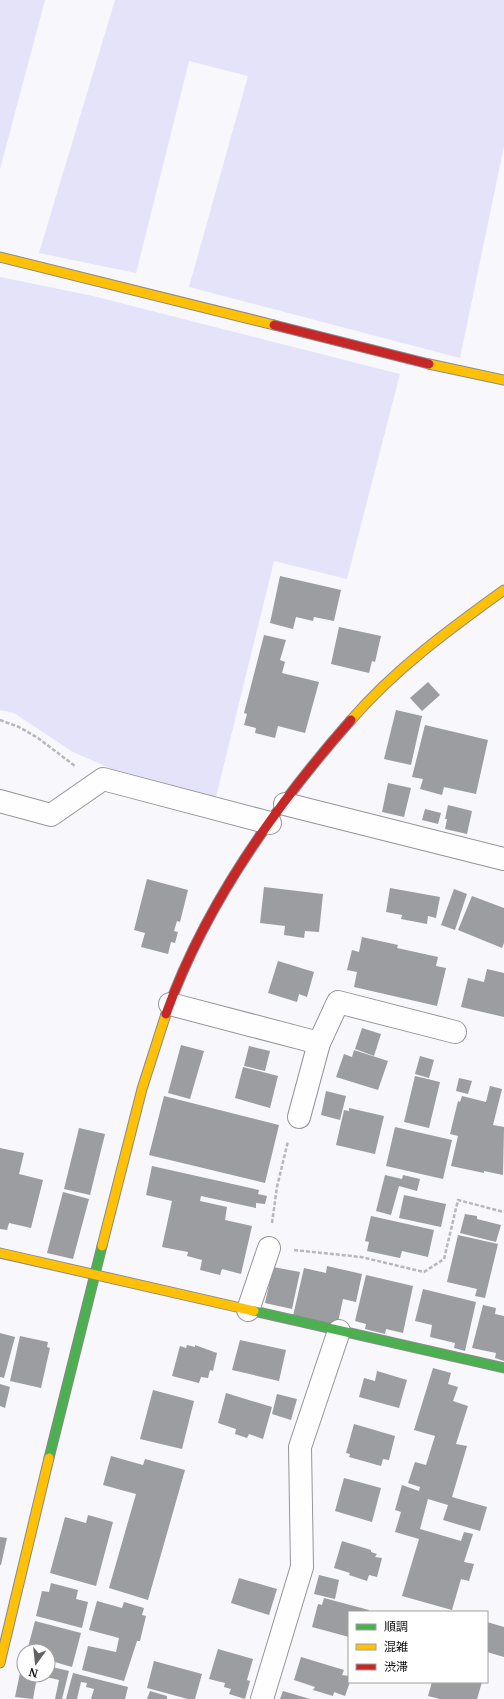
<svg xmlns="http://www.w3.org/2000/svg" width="504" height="1699" viewBox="0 0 504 1699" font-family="Merriweather,'Noto Sans JP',serif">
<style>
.farmland{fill:#e5e3f9}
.building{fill:#9c9da0}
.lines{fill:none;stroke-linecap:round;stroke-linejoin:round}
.street-casing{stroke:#959597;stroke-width:24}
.fast-casing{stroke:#8b8b8d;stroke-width:11}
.slow-casing{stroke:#8b8b8d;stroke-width:11}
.jam-casing{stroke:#8b8b8d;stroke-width:11}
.path{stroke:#b8b8b9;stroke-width:2.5;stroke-dasharray:4 2;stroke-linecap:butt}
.street{stroke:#fefeff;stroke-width:22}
.fast{stroke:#4caf50;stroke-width:9}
.slow{stroke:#ffc107;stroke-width:9}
.jam{stroke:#c62828;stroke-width:9}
</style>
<rect width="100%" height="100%" fill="#f7f7fc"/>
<g class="farmland">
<polygon points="0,0 45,0 0,169"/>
<polygon points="115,0 504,0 504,146 460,358 189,287 248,76 189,61 136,273 39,253"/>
<polygon points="0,277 93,296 400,374 347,579 274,561 216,797 112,769 73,752 14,713 0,710"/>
</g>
<g class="building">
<polygon points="280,576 341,590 334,621 314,617 313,621 296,617 293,629 270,623"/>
<polygon points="339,627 381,636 375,662 372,661 369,673 331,664"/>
<polygon points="264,635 286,640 280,660 285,662 282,673 319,682 305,733 278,726 275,738 255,733 256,728 244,725 247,714 244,713"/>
<polygon points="428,682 440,695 422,711 410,698"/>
<polygon points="396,710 422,716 411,765 384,759"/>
<polygon points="425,725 488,740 476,794 444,787 442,795 420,789 423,779 412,777"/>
<polygon points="388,783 411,788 404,817 382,812"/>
<polygon points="448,805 472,811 467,834 445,829 447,819 445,819"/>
<polygon points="425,809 441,813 438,824 422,820"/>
<polygon points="147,879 188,890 180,922 177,921 174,931 178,932 175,943 171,942 168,954 141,947 145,933 134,930"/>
<polygon points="264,887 323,894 319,932 305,931 304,938 284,935 285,926 260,923"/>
<polygon points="390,888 440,897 436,918 428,916 427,924 401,919 402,915 386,912"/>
<polygon points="454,889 467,894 455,930 441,925"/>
<polygon points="472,896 504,908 504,943 502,948 458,930"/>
<polygon points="362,937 398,945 397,948 438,957 436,966 446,968 437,1006 354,987 357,972 347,970 352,950 359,952"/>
<polygon points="278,961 314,972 307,997 299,994 297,1002 268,993"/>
<polygon points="487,969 504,973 504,1017 461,1007 468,978 484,982"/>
<polygon points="362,1028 381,1034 374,1056 355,1049"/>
<polygon points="181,1045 204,1051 190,1099 168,1093"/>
<polygon points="249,1046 270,1051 265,1071 244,1066"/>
<polygon points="354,1050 388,1061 378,1090 336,1077 344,1054 352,1057"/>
<polygon points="420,1056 434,1060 429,1078 415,1074"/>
<polygon points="243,1067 278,1076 270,1108 235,1098"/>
<polygon points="415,1076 440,1082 429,1128 404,1122"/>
<polygon points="459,1078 472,1081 468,1094 456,1091"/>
<polygon points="490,1086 502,1089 493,1125 504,1127 503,1175 484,1171 484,1173 451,1166 458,1136 450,1134 458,1101 460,1102 462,1096 486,1102"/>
<polygon points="326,1091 346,1096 340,1120 321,1115"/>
<polygon points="164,1096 279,1125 265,1183 149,1155"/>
<polygon points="349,1108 384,1116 375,1154 336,1145 344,1110 349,1111"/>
<polygon points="395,1127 452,1140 443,1179 386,1166"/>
<polygon points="79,1128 105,1134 90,1195 64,1189"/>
<polygon points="0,1148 24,1153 19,1174 43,1180 31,1228 9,1223 7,1230 0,1229"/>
<polygon points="152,1166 259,1190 258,1194 267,1196 265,1204 256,1203 256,1208 201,1196 200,1201 227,1207 225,1220 252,1226 241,1274 222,1269 220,1275 200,1270 202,1260 187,1256 188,1252 162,1247 172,1201 146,1195"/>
<polygon points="385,1175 402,1179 403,1175 420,1179 417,1191 399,1186 391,1215 376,1211"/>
<polygon points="63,1192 89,1199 73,1259 47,1253"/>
<polygon points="404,1195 446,1204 441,1227 399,1218"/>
<polygon points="465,1214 477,1216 477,1219 501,1225 496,1242 460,1233"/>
<polygon points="371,1216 434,1230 428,1257 402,1251 400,1258 367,1251 369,1242 365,1241"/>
<polygon points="458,1235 498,1244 485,1298 475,1296 477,1289 447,1282"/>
<polygon points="327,1266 362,1274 356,1302 343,1299 337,1327 293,1316 304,1268 326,1273"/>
<polygon points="273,1267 300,1272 292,1309 265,1303"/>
<polygon points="366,1275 413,1286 403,1333 386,1329 385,1334 365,1329 366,1324 355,1321"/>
<polygon points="423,1289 476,1302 465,1351 454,1348 455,1343 430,1337 432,1325 415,1321"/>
<polygon points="483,1305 496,1308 495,1314 504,1316 504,1361 495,1358 496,1353 472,1348"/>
<polygon points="0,1333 15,1337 4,1378 0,1377"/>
<polygon points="20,1336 48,1342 47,1347 50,1348 41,1388 10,1381"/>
<polygon points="240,1340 286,1350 279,1381 232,1370"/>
<polygon points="187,1345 195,1347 195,1345 217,1353 213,1371 210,1370 208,1378 201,1377 199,1383 172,1376 180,1346 186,1348"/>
<polygon points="433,1368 451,1373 448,1384 458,1387 453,1401 468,1406 456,1444 467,1446 452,1497 487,1507 480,1531 443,1520 448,1505 428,1499 420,1529 461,1541 464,1532 473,1534 464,1562 474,1564 469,1581 461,1579 452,1610 402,1596 419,1539 395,1532 401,1512 395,1510 402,1485 419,1491 420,1487 408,1483 415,1462 426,1465 435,1436 414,1430"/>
<polygon points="377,1371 407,1380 399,1408 359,1397 364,1378 375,1381"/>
<polygon points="0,1384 10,1387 5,1408 0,1406"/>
<polygon points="153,1390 194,1401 182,1449 140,1439"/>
<polygon points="226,1393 272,1407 263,1439 249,1434 247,1438 235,1434 236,1429 218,1423"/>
<polygon points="277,1394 297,1399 291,1420 272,1414"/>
<polygon points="354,1424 395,1436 389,1460 383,1459 381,1466 349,1457 350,1454 346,1453"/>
<polygon points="111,1456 143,1465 145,1459 185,1470 148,1600 109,1588 136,1494 103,1485"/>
<polygon points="344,1478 381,1488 372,1522 335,1511"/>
<polygon points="88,1515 113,1522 96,1586 50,1573 65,1517 86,1523"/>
<polygon points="0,1537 7,1538 1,1565 0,1565"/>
<polygon points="342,1541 371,1550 371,1552 377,1554 375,1557 382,1558 377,1577 369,1575 367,1581 349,1575 350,1573 334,1568"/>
<polygon points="319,1575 339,1580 335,1599 314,1594"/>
<polygon points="239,1578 277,1589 269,1615 231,1603"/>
<polygon points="51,1583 78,1590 76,1599 88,1602 82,1628 36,1616 42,1591 49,1592"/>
<polygon points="324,1598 369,1610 368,1612 349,1612 349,1637 312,1627 318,1604 322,1605"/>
<polygon points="97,1601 122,1608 124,1602 144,1608 142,1615 146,1616 140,1641 137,1641 124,1681 82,1670 88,1646 116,1652 119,1638 89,1630"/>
<polygon points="35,1621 81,1633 72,1667 48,1660 48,1651 27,1651"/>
<polygon points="487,1622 504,1627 504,1657 487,1652"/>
<polygon points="218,1649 253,1659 247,1680 250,1681 245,1699 229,1694 231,1689 224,1687 225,1683 209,1679"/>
<polygon points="301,1657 344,1670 342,1675 349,1676 350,1682 345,1696 334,1692 333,1696 313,1690 315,1687 294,1680"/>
<polygon points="154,1661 202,1674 195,1699 188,1699 147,1688"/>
<polygon points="48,1666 69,1671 62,1699 55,1699 59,1680 42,1676 48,1675"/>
<polygon points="20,1673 37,1677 33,1699 15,1697"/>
<polygon points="73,1673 128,1687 125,1699 91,1699 94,1689 86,1687 87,1683 81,1682 77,1699 66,1699"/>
<polygon points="432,1682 482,1682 477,1699 440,1699 428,1696"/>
<polygon points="150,1691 167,1696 167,1699 147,1699"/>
<polygon points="283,1691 310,1699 280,1699"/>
</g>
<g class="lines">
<defs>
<g id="street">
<polyline points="0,801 51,815 103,779 270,823"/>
<polyline points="285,804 504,859"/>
<polyline points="170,1004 319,1043"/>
<polyline points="299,1117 319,1043 338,1002 455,1032"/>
<polyline points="248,1310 269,1248"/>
<polyline points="262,1699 302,1567 300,1447 339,1331"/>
</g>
<g id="fast">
<polyline points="254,1311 504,1368"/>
<polyline points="49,1458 102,1246"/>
</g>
<g id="slow">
<polyline points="0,257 274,325"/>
<polyline points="429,364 504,380"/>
<path d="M351,720C395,669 450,629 504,590"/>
<polyline points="102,1246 142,1089 166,1014"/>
<polyline points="0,1253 254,1311"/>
<polyline points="0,1663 49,1458"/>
</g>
<g id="jam">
<polyline points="274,325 429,364"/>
<path d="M166,1014C204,907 276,805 351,720"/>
</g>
</defs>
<use href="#street" class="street-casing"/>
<use href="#fast" class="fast-casing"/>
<use href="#slow" class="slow-casing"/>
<use href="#jam" class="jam-casing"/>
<g class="path">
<polyline points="0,720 19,727 38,738 75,766"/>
<polyline points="272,1223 277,1187 288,1141"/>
<polyline points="294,1250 361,1257 424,1272 444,1259 458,1200 504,1212"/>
</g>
<use href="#street" class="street"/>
<use href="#fast" class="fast"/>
<use href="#slow" class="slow"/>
<use href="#jam" class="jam"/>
</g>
<rect x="348" y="1611" width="140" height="72" fill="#ffffff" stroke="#a0a0a0"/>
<rect x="356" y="1624" width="20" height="6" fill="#4caf50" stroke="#a0a0a0"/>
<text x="384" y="1631" font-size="12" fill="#111111">順調</text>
<rect x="356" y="1644" width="20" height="6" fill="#ffc107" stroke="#a0a0a0"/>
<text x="384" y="1651" font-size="12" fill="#111111">混雑</text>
<rect x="356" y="1664" width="20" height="6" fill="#c62828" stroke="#a0a0a0"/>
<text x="384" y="1671" font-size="12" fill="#111111">渋滞</text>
<g transform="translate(36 1663) rotate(195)"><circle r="19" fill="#ffffff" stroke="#a0a0a0"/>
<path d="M0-3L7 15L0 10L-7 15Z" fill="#626263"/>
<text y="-6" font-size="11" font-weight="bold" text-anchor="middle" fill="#111111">N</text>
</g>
</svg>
